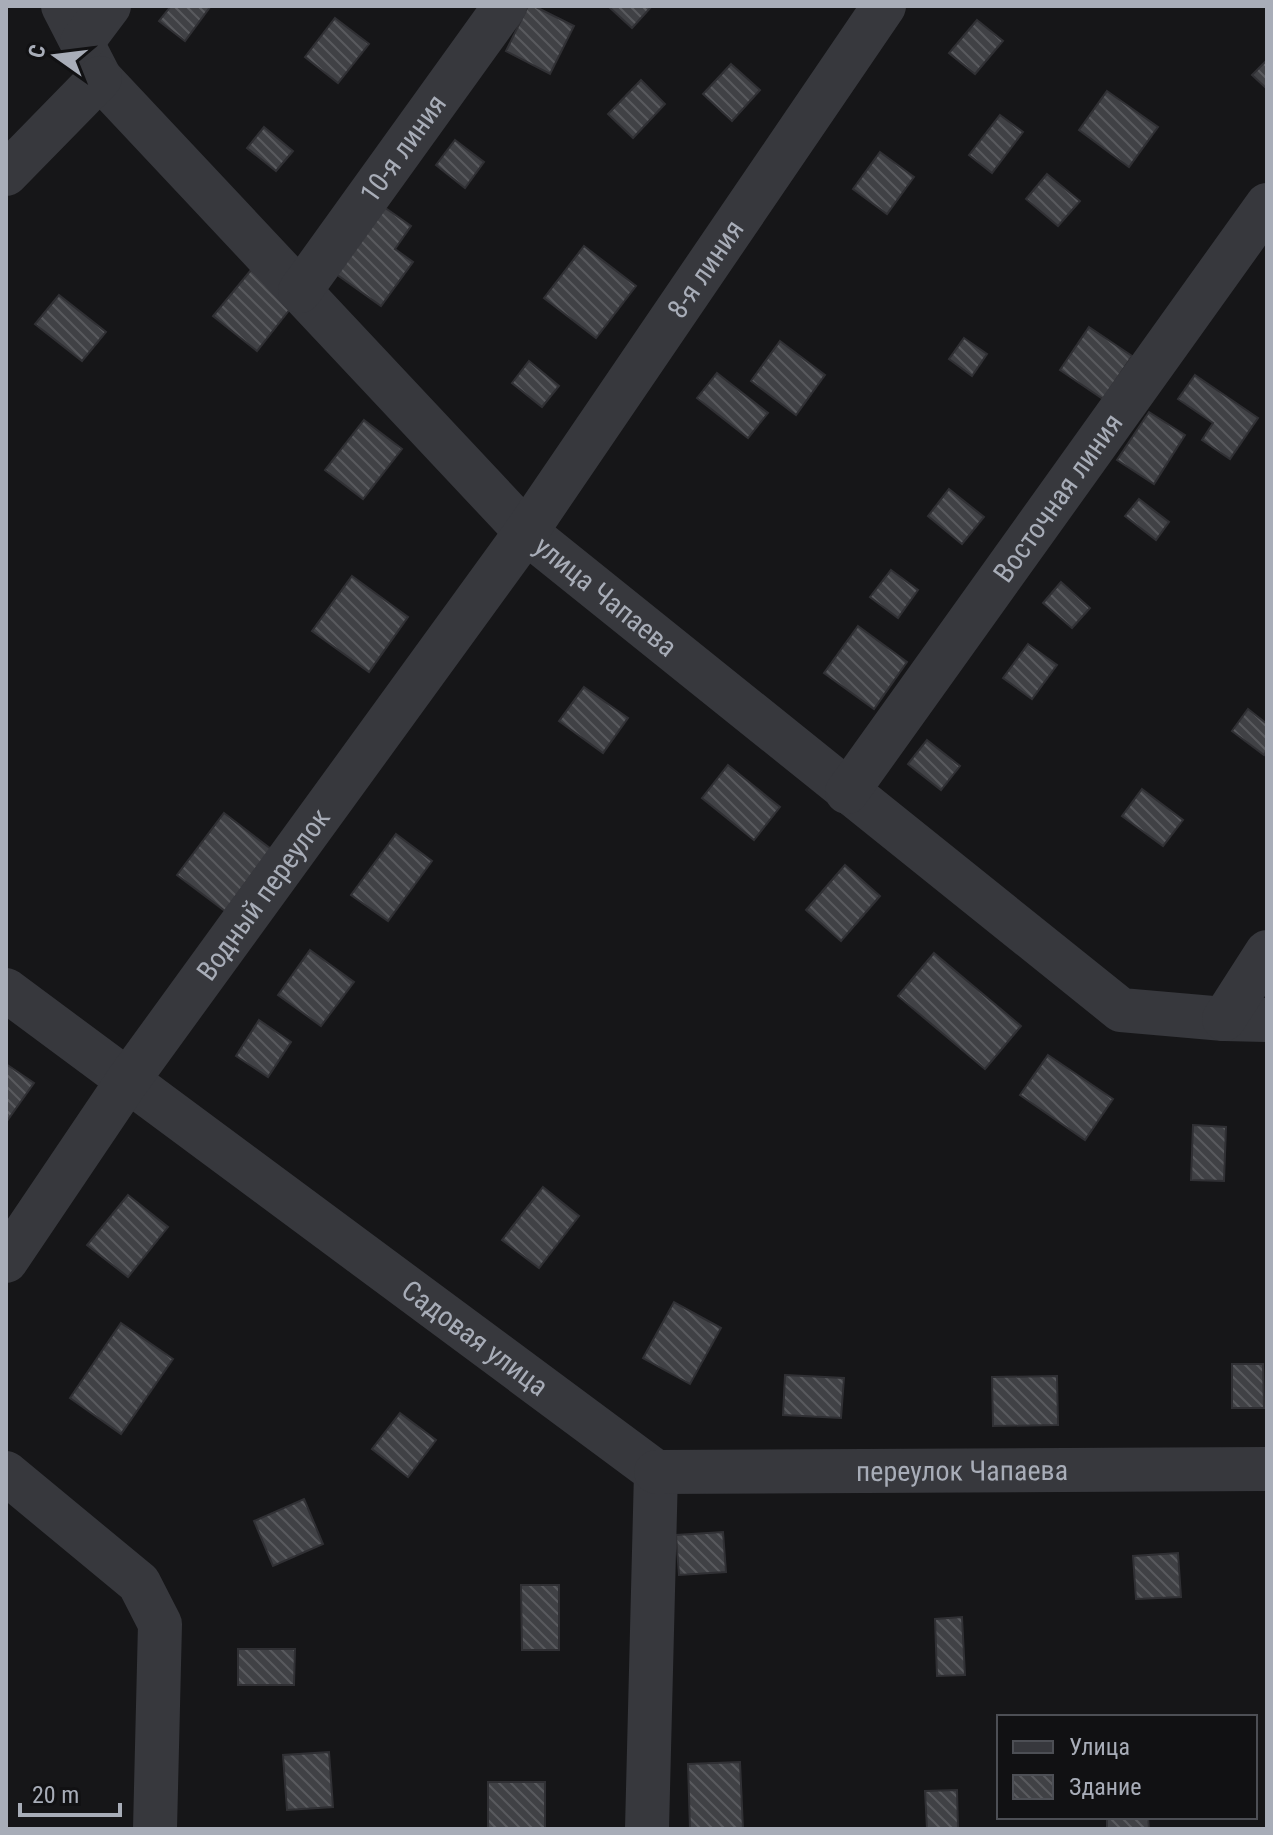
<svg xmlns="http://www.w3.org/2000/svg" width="1273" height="1835" viewBox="0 0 1273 1835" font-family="'Roboto Condensed',sans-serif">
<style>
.building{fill:url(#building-back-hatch);stroke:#303034;stroke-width:2}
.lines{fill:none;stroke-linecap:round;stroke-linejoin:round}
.minor{stroke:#37383d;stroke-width:44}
.labels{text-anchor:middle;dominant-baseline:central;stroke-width:6;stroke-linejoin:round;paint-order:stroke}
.street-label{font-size:28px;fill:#a8adb8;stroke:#111113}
</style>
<defs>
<pattern id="building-back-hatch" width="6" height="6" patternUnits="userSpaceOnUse" patternTransform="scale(2)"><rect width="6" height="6" fill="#404145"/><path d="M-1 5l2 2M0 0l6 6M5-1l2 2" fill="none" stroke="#595a5e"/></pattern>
</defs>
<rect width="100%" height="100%" fill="#161618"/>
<g class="building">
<polygon points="171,6 209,6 210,7 185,41 159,21"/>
<polygon points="528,6 534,6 574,26 550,74 506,51"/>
<polygon points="608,6 652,6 632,28"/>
<polygon points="335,18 369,44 338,83 305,57"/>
<polygon points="977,20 1003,41 975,74 949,53"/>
<polygon points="1267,60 1267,89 1252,75"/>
<polygon points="731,64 760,90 732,121 703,94"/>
<polygon points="641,80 665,104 633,138 608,114"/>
<polygon points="1107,91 1158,127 1129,167 1079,130"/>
<polygon points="1000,115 1023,132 992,173 969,155"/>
<polygon points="264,127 293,151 276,171 247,148"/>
<polygon points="455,140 484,162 465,188 436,165"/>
<polygon points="880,152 914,177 887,214 853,189"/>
<polygon points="1047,174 1080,201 1058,226 1026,199"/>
<polygon points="384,207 411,226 395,249 413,262 381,306 336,274"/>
<polygon points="584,246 636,286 596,338 544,298"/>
<polygon points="251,270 294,304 257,351 213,316"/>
<polygon points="59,295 106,332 82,361 35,324"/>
<polygon points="1089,327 1132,356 1103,399 1060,370"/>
<polygon points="964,338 987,354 972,376 949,359"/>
<polygon points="780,341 825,375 796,415 751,381"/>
<polygon points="529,361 559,386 542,407 512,383"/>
<polygon points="717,373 768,413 748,438 697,398"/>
<polygon points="1195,375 1258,418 1230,459 1202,440 1213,423 1178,399"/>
<polygon points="1149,412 1185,435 1154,484 1117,460"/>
<polygon points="364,420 402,449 363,499 325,470"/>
<polygon points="949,489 984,517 962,544 928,516"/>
<polygon points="1139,499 1169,522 1156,540 1125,516"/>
<polygon points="891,570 918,590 898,618 870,597"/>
<polygon points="352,576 408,617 369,672 312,631"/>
<polygon points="1061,582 1090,608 1072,628 1043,603"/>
<polygon points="858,626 907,662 874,709 824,673"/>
<polygon points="1028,644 1057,665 1032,699 1003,678"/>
<polygon points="584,687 628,718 603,753 559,721"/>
<polygon points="1248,709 1267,724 1267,750 1264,755 1232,731"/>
<polygon points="927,740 960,766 941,790 908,764"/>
<polygon points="728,765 780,807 754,840 702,798"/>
<polygon points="1142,789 1183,820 1163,846 1122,816"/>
<polygon points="224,813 271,849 225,911 177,875"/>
<polygon points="396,834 432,861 388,921 351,895"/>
<polygon points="845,865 880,896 841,941 806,910"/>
<polygon points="310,950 354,982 321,1026 278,995"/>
<polygon points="934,953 1021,1026 985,1069 898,996"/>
<polygon points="259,1020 291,1042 268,1077 236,1056"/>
<polygon points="1048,1055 1113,1099 1085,1140 1020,1095"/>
<polygon points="6,1064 34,1083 7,1121 6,1120"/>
<polygon points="1193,1125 1226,1127 1224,1181 1191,1180"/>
<polygon points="543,1187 579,1216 539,1268 502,1240"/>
<polygon points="128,1195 168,1227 128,1277 87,1245"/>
<polygon points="674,1302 721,1328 690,1384 643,1358"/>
<polygon points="121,1323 173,1359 121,1434 70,1398"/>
<polygon points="1232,1364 1263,1364 1264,1408 1232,1408"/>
<polygon points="785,1375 844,1378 841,1418 783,1415"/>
<polygon points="1057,1376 1058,1425 993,1426 992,1377"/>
<polygon points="400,1413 436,1440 408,1477 372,1449"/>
<polygon points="304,1499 323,1544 273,1566 254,1521"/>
<polygon points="723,1532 726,1572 679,1575 676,1535"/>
<polygon points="1178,1553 1181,1597 1136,1599 1133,1556"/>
<polygon points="521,1585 559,1585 559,1650 522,1650"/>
<polygon points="962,1617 965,1675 937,1676 935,1619"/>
<polygon points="238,1649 295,1649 294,1685 238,1685"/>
<polygon points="329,1752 333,1807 287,1810 283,1755"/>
<polygon points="740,1762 743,1829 690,1829 688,1764"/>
<rect x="488" y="1782" width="57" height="47"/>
<polygon points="957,1790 958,1829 927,1829 925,1791"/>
<polygon points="1107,1817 1148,1817 1149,1829 1107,1829"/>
</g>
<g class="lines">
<g class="minor">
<path id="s1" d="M63,6L100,78L526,532L1121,1010L1224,1019L1267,1020"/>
<polyline points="82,42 109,6"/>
<polyline points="6,174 100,78"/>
<path id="s2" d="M300,291L505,6"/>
<path id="s3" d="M847,792L1267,205"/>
<path id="s4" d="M6,990L656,1472L647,1829"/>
<polyline points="1224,1019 1267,952"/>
<path id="s5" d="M6,1261L128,1080L526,532L884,6"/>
<path id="s6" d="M656,1472L1267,1469"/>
<polyline points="6,1473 139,1583 160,1624 155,1829"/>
</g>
</g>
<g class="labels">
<g class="street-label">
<text stroke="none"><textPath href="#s2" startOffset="176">10-я линия</textPath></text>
<text stroke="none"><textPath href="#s5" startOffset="1214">8-я линия</textPath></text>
<text stroke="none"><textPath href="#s3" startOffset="362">Восточная линия</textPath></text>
<text stroke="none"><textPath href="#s1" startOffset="806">улица Чапаева</textPath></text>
<text stroke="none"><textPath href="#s5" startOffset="448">Водный переулок</textPath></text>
<text stroke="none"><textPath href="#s4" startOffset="584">Садовая улица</textPath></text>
<text stroke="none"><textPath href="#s6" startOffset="306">переулок Чапаева</textPath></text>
</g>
</g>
<rect width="1273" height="1835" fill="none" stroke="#a8adb8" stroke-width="16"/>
<rect x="997" y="1715" width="260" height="104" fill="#111113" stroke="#4d4f55" stroke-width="2"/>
<rect x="1013" y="1741" width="40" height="12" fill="#37383d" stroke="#4d4f55" stroke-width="2"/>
<text x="1069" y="1755" font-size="24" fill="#a8adb8">Улица</text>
<rect x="1013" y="1775" width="40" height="24" fill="url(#building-back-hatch)" stroke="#4d4f55" stroke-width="2"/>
<text x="1069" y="1795" font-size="24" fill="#a8adb8">Здание</text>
<g transform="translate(56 56) rotate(284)" stroke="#111113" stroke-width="6" paint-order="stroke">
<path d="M0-6L14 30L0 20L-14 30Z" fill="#a8adb8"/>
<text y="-12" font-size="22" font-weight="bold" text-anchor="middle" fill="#a8adb8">С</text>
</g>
<path d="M20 1803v12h100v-12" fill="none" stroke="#a8adb8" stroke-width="4"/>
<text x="32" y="1803" font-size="24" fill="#a8adb8" stroke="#111113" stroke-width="6" paint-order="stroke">20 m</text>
</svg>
